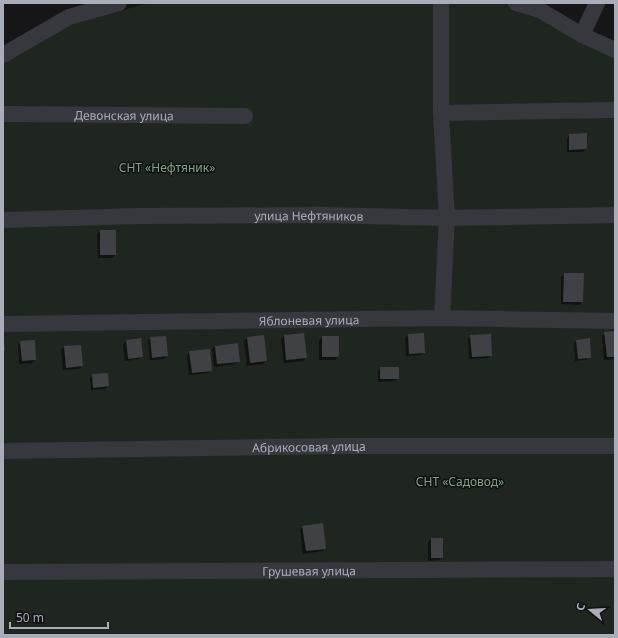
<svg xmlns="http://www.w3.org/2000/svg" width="618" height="638" viewBox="0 0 618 638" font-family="'Noto Sans',sans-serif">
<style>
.green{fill:#1e261f}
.shadow{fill:#0007}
.building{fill:#404145}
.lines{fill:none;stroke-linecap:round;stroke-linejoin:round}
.minor{stroke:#37383d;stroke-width:16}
.labels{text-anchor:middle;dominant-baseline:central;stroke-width:3;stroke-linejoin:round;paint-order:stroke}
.street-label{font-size:12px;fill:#a8adb8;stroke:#111113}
.park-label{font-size:12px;fill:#7fa381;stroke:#111113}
</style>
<rect width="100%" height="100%" fill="#161618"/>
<polygon class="green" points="149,3 505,3 526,10 615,55 615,635 3,635 3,64 75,23"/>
<g class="shadow">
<polygon points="570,135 586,149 583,152 567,152 567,138"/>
<polygon points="100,231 115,255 112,258 98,258 97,234"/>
<polygon points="564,274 582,302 579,305 561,304 561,277"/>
<polygon points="615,332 615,359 604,360 602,336 605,333"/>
<polygon points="423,334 424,352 421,355 406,356 405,338 408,335"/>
<polygon points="284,336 306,358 303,361 284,363 281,339"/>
<polygon points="471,336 491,355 488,358 469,359 468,339"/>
<polygon points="322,337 338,357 335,360 319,360 319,340"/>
<polygon points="151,338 167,356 164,359 150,360 148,341"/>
<polygon points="247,338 266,361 263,364 247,366 244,341"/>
<polygon points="140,339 142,356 139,359 125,361 123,344 126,341"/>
<polygon points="577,340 590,357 587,360 575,361 574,343"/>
<polygon points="21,342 35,360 32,363 19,364 18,345"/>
<polygon points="237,344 239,361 236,364 214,367 212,349 215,346"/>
<polygon points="64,347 82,366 79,369 63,370 61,350"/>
<polygon points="190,352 211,370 208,373 189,375 187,355"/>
<polygon points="381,368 398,378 395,381 378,382 378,371"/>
<polygon points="93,375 108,386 105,389 91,390 90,378"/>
<polygon points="303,526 325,548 322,551 303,554 300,529"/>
<polygon points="431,539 442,557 439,560 428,561 428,542"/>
</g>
<g class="building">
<polygon points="587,133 587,149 569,150 569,134"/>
<rect x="100" y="230" width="16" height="25"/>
<polygon points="564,273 584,273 583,302 563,302"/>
<polygon points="615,331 615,357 607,357 604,332"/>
<polygon points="304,333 307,358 286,360 284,335"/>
<polygon points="424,333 425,353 409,354 408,334"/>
<polygon points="491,334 492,356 472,357 470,335"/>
<polygon points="264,335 267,361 250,363 247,337"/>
<polygon points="166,336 168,356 152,358 150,337"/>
<rect x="322" y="336" width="17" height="21"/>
<polygon points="141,338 143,357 128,359 126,340"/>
<polygon points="590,338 591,358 578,359 576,340"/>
<polygon points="35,340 36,360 22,361 20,341"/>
<polygon points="3,341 4,341 5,351 3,351"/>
<polygon points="238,343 240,362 217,364 215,346"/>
<polygon points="81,345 83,366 66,368 64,346"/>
<polygon points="210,349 212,371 192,373 189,351"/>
<rect x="380" y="367" width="19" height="12"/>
<polygon points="108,373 109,386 93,388 92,374"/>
<polygon points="323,523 326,549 306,551 302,526"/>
<rect x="431" y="538" width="12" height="20"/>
</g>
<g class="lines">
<g class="minor">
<polyline points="441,3 441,113 447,218 442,318"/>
<polyline points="516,3 540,10 582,35 615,50"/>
<polyline points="582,35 597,3"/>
<polyline points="3,55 69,17 119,3"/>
<polyline points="441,113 615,110"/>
<path id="s1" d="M3,114L245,116"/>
<path id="s2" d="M3,220L140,216L323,215L447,218L615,215"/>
<path id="s3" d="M3,324L442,318L615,321"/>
<path id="s4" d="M3,451L342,446H615"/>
<path id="s5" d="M3,572L615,569"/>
</g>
</g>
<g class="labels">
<g class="street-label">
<text stroke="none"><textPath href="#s1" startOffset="121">Девонская улица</textPath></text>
<text stroke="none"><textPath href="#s2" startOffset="306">улица Нефтяников</textPath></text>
<text stroke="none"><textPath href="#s3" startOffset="306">Яблоневая улица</textPath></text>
<text stroke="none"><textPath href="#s4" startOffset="306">Абрикосовая улица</textPath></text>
<text stroke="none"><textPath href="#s5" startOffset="306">Грушевая улица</textPath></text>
</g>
<g class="park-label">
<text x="167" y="167">СНТ «Нефтяник»</text>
<text x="460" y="481">СНТ «Садовод»</text>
</g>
</g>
<rect width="618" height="638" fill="none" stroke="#a8adb8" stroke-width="8"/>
<g transform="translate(590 610) rotate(288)" stroke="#111113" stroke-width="3" paint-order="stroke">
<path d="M0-3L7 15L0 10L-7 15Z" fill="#a8adb8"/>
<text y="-6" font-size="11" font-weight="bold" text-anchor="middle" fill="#a8adb8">С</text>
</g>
<path d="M10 622v6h98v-6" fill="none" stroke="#a8adb8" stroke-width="2"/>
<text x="16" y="622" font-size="12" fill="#a8adb8" stroke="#111113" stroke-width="3" paint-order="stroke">50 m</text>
</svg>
